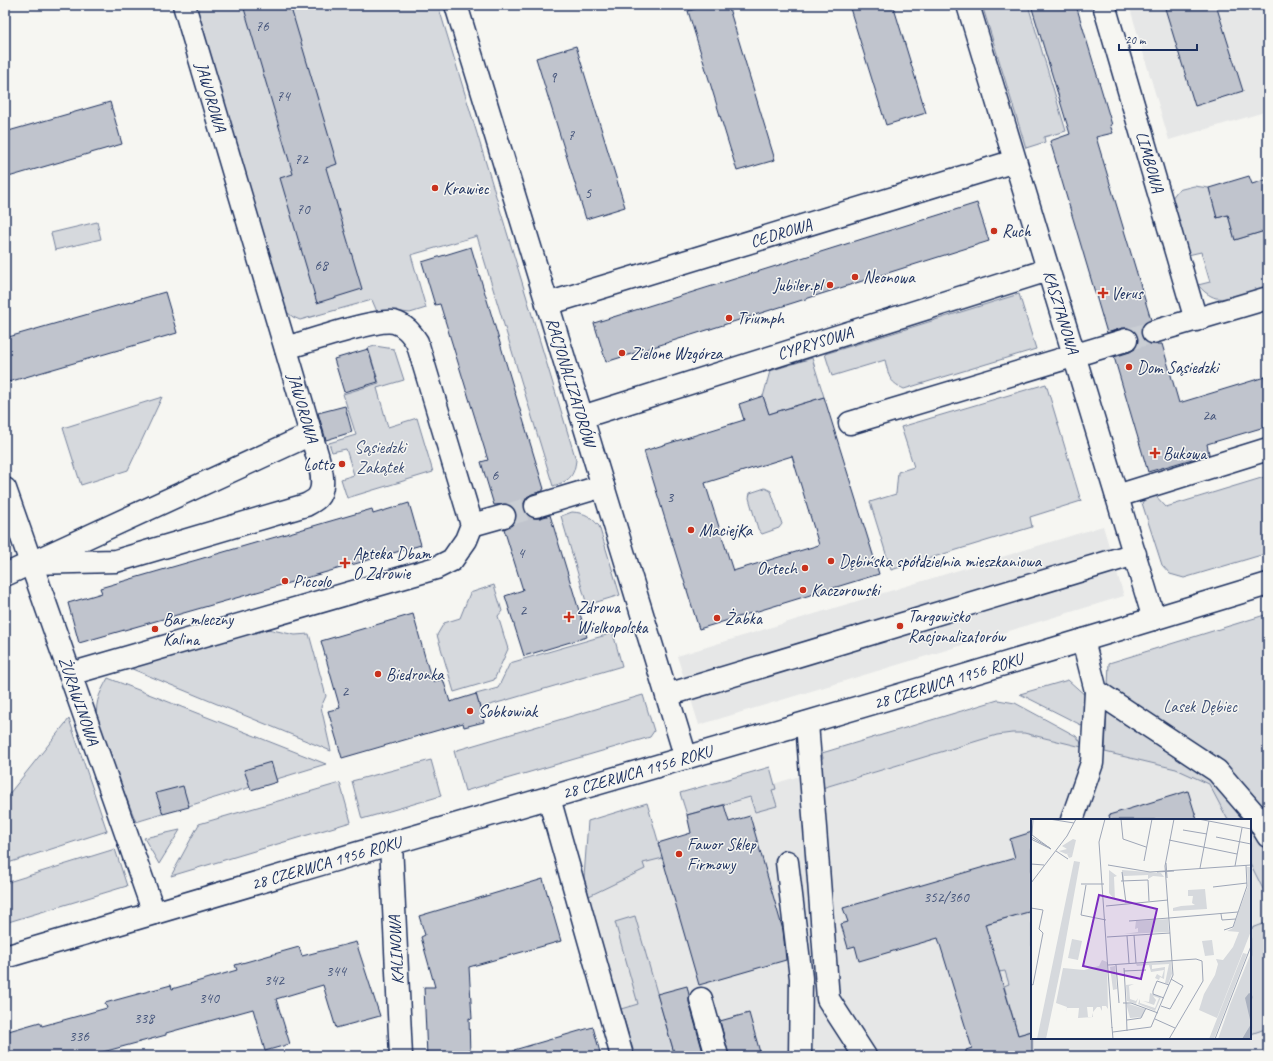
<svg xmlns="http://www.w3.org/2000/svg" width="1273" height="1061" viewBox="0 0 1273 1061" font-family="Caveat,sans-serif">
<style>
.built{fill:#e6e7e7}
.green{fill:#d6d9dd;stroke:#78849e}
.building{fill:#c0c4cd;stroke:#1b2f5e;fill-rule:evenodd}
.lines{fill:none;stroke-linecap:round;stroke-linejoin:round}
.minor-tunnel{stroke:#caced4;stroke-width:22;stroke-dasharray:22 11;stroke-linecap:butt}
.minor-casing{stroke:#1b2f5e;stroke-width:25}
.minor{stroke:#f6f6f2;stroke-width:22}
.poi-dot{fill:#c8321e;stroke:#f6f6f2;stroke-width:1.5}
.labels{text-anchor:middle;dominant-baseline:central;stroke-width:3;stroke-linejoin:round;paint-order:stroke}
.number-label{font-size:15px;fill:#44547a}
.street-label{font-size:17px;fill:#1b2f5e;stroke:#f6f6f2}
.poi-label{font-size:17px;fill:#1b2f5e;stroke:#f6f6f2;text-anchor:start}
.park-label{font-size:17px;fill:#405177;stroke:#f6f6f2}
.inset-road{fill:none;stroke:#9ea6b7;stroke-width:1}
.view{fill:#7b2cbf;fill-opacity:0.15;stroke:#7b2cbf;stroke-width:2}
.inset-edge{fill:none;stroke:#1b2f5e;stroke-width:2}
</style>
<rect width="100%" height="100%" fill="#f6f6f2"/>
<filter id="ink" filterUnits="userSpaceOnUse"><feTurbulence type="fractalNoise" baseFrequency=".025" numOctaves="2"/><feDisplacementMap in="SourceGraphic" scale="8" xChannelSelector="R" yChannelSelector="G"/><feConvolveMatrix kernelMatrix="1 2 1 2 8 2 1 2 1" color-interpolation-filters="sRGB"/></filter>
<g filter="url(#ink)">
<g class="built">
<polygon points="1129,5 1268,5 1268,111 1169,140"/>
<polygon points="1103,526 1124,596 699,725 677,656"/>
<polygon points="1012,733 1024,733 1176,769 1209,784 1228,820 1032,820 1032,1038 1250,1038 1250,863 1268,899 1268,1056 612,1056 566,891 586,886 584,878 658,842 691,833 685,810 800,776 801,796 804,796 826,787 997,735"/>
</g>
<g class="green">
<path d="M194,5H438L576,460C574,477 569,481 553,486L477,236L411,255L426,308L410,313L393,311L378,314L372,300L300,320L293,317L283,309Z"/>
<polygon points="982,5 1028,5 1066,131 1044,137 1045,142 1026,148"/>
<path d="M1194,186L1209,188L1217,218L1228,215L1235,240L1268,230V286C1255,290 1229,301 1216,298C1209,296 1203,291 1198,285L1210,282L1201,252L1188,255L1172,198L1178,190Z"/>
<polygon points="97,222 101,239 55,250 51,233"/>
<path d="M1019,294L1036,349L904,389C888,381 889,376 885,360L832,376L825,354Z"/>
<polygon points="375,346 394,349 404,380 377,388 388,427 417,418 433,472 347,498 341,479 354,475 346,449 332,452 329,443 356,435 343,394 379,383 368,348"/>
<polygon points="812,358 824,397 769,414 763,397 770,371"/>
<polygon points="1046,384 1081,501 1030,517 1032,527 891,570 870,502 896,494 898,472 914,467 901,427"/>
<polygon points="162,397 128,470 81,485 63,428"/>
<polygon points="1268,476 1268,553 1184,578 1170,574 1162,565 1142,503 1146,498 1153,493 1166,507"/>
<polygon points="765,488 771,491 782,524 779,528 762,534 758,529 749,498 750,493"/>
<path d="M572,512C586,513 590,516 599,526L620,595L587,605L561,516Z"/>
<polygon points="494,585 502,611 498,616 508,649 494,680 454,692 437,635 444,623 460,618 470,593"/>
<polygon points="1268,614 1268,899 1250,863 1250,820 1228,820 1209,784 1176,769 1105,752 1109,663"/>
<polygon points="259,627 295,635 309,634 326,696 321,707 331,751 125,666"/>
<polygon points="613,633 622,666 480,708 476,694 498,688 510,663"/>
<path d="M108,678L326,764L136,822L98,726C94,704 98,696 108,678Z"/>
<polygon points="1068,680 1086,696 1085,727 1020,694"/>
<polygon points="643,695 654,731 650,737 465,791 454,751"/>
<polygon points="998,700 1015,703 1076,736 1080,741 1082,747 1024,733 1012,733 997,735 822,788 818,759 823,758 822,753"/>
<polygon points="69,719 107,831 5,864 5,799"/>
<polygon points="431,760 441,796 362,819 352,781"/>
<polygon points="770,767 776,789 772,790 777,806 755,812 750,797 687,815 680,793"/>
<polygon points="340,783 351,822 171,876 199,824"/>
<polygon points="647,803 663,858 643,863 645,869 589,896 584,878 588,821"/>
<polygon points="180,830 159,864 144,838"/>
<polygon points="115,849 127,886 5,923 5,883"/>
<polygon points="1027,900 1032,916 1032,1031 1018,1035 1004,986 1009,984 1005,971 999,972 979,926 1014,916"/>
<polygon points="635,916 675,1056 635,1056 621,1009 638,1004 615,922"/>
<polygon points="1268,922 1268,1028 1251,1034 1250,929"/>
</g>
<g class="building">
<polygon points="243,5 290,5 337,164 326,168 362,289 317,303 280,178 293,174"/>
<polygon points="708,5 728,5 775,160 737,171 688,11"/>
<polygon points="849,5 893,5 926,113 886,125"/>
<polygon points="1031,5 1076,5 1112,125 1110,125 1113,133 1096,137 1151,320 1144,324 1141,329 1141,335 1144,341 1150,344 1162,344 1179,403 1268,376 1268,426 1207,444 1209,454 1148,472 1114,357 1130,352 1135,349 1138,343 1138,337 1134,331 1128,328 1122,328 1107,333 1050,141 1070,134"/>
<polygon points="1164,5 1216,5 1243,91 1195,106"/>
<polygon points="576,46 625,207 586,219 536,58"/>
<polygon points="110,102 122,144 5,178 5,132"/>
<polygon points="1249,176 1252,184 1268,179 1268,230 1235,240 1228,215 1217,218 1209,188"/>
<polygon points="977,203 989,241 606,362 594,323"/>
<polygon points="471,247 544,489 543,489 543,491 532,494 527,497 524,503 524,510 528,515 534,518 540,518 550,515 587,637 524,656 505,596 523,590 504,529 513,524 516,519 516,513 513,507 507,504 494,505 481,462 488,460 440,304 435,305 422,262"/>
<polygon points="165,292 177,333 5,383 5,338"/>
<polygon points="368,349 378,382 344,392 334,359"/>
<path d="M763,396L769,414L824,397L879,574L699,629L644,451L744,420L739,404ZM792,456L819,545L733,571L705,483Z"/>
<polygon points="345,406 352,432 326,440 318,413"/>
<polygon points="409,503 421,545 79,643 68,603 102,593 100,588 372,509 373,514"/>
<polygon points="413,614 432,682 443,679 450,702 476,694 484,722 464,727 463,723 342,758 328,711 340,708 321,641"/>
<polygon points="271,762 277,782 251,790 244,770"/>
<polygon points="183,786 189,807 163,814 156,793"/>
<polygon points="1188,791 1197,820 1110,820 1109,815"/>
<polygon points="724,805 729,822 750,816 783,930 786,960 699,985 658,843 691,833 687,815"/>
<polygon points="1032,832 1032,911 985,924 1018,1035 1032,1031 1032,1056 966,1056 966,1050 972,1048 938,938 859,961 855,946 848,948 841,924 848,922 843,908 1015,858 1010,839"/>
<polygon points="543,879 561,941 469,967 472,1019 469,1018 470,1056 427,1056 424,987 435,987 421,937 425,935 419,916"/>
<polygon points="356,942 380,1016 336,1028 323,985 276,999 290,1044 265,1051 253,1009 166,1033 166,1035 88,1056 5,1056 5,1032 40,1022 42,1026 107,1008 105,1003 171,985 172,989 237,970 235,965 299,947 302,956"/>
<polygon points="687,986 689,995 689,1002 704,1056 675,1056 657,994"/>
<polygon points="749,1013 761,1056 729,1056 720,1021"/>
<polygon points="593,1027 601,1056 515,1056 514,1050"/>
</g>
<g class="lines">
<g class="minor-tunnel">
<polyline points="1126,340 1153,332"/>
<polyline points="504,516 536,506"/>
</g>
<defs>
<g id="minor">
<polyline points="456,5 686,758"/>
<polyline points="968,5 1154,619"/>
<polyline points="1104,5 1196,320"/>
<polyline points="547,304 1015,161"/>
<polyline points="1153,332 1268,298"/>
<polyline points="582,417 1048,270"/>
<polyline points="850,423 1126,340"/>
<polyline points="5,489 154,913"/>
<polyline points="1117,496 1268,449"/>
<polyline points="536,506 603,486"/>
<polyline points="472,525 504,516"/>
<path d="M31,563L116,561L306,505C310,503 314,501 317,498C330,484 315,451 311,434L184,5"/>
<polyline points="5,575 311,434"/>
<polyline points="1083,640 1096,691 1217,771 1256,816 1268,836"/>
<path d="M70,674L436,568L452,560L466,540L472,525L417,342C411,333 405,325 394,322C377,318 306,342 286,348"/>
<polyline points="667,695 1135,554"/>
<polyline points="807,723 828,999 865,1056"/>
<polyline points="549,798 622,1056"/>
<polyline points="1072,820 1092,763 1096,691"/>
<polyline points="391,844 401,1056"/>
<polyline points="787,862 801,978 800,1056"/>
<path d="M5,957C271,877 539,802 805,723C960,678 1114,631 1268,584"/>
<polyline points="701,999 717,1056"/>
</g>
</defs>
<use href="#minor" class="minor-casing"/>
<use href="#minor" class="minor"/>
</g>
</g>
<g class="poi-dot">
<circle cx="435" cy="188" r="4"/>
<circle cx="994" cy="231" r="4"/>
<circle cx="855" cy="277" r="4"/>
<circle cx="830" cy="285" r="4"/>
<path d="M1101 287h4v4h4v4h-4v4h-4v-4h-4v-4h4z"/>
<circle cx="729" cy="318" r="4"/>
<circle cx="622" cy="353" r="4"/>
<circle cx="1129" cy="367" r="4"/>
<path d="M1153 447h4v4h4v4h-4v4h-4v-4h-4v-4h4z"/>
<circle cx="342" cy="464" r="4"/>
<circle cx="691" cy="530" r="4"/>
<circle cx="831" cy="561" r="4"/>
<path d="M343 557h4v4h4v4h-4v4h-4v-4h-4v-4h4z"/>
<circle cx="805" cy="568" r="4"/>
<circle cx="285" cy="581" r="4"/>
<circle cx="803" cy="590" r="4"/>
<path d="M567 611h4v4h4v4h-4v4h-4v-4h-4v-4h4z"/>
<circle cx="717" cy="618" r="4"/>
<circle cx="900" cy="626" r="4"/>
<circle cx="155" cy="629" r="4"/>
<circle cx="378" cy="674" r="4"/>
<circle cx="470" cy="711" r="4"/>
<circle cx="679" cy="854" r="4"/>
</g>
<g class="labels">
<g class="number-label">
<text x="262" y="26">76</text>
<text x="553" y="77">9</text>
<text x="283" y="96">74</text>
<text x="571" y="135">7</text>
<text x="301" y="159">72</text>
<text x="588" y="193">5</text>
<text x="303" y="209">70</text>
<text x="321" y="265">68</text>
<text x="1209" y="415">2a</text>
<text x="495" y="475">6</text>
<text x="670" y="497">3</text>
<text x="521" y="553">4</text>
<text x="523" y="610">2</text>
<text x="345" y="691">2</text>
<text x="946" y="897">352/360</text>
<text x="336" y="971">344</text>
<text x="274" y="980">342</text>
<text x="209" y="998">340</text>
<text x="144" y="1018">338</text>
<text x="79" y="1036">336</text>
</g>
<g class="street-label">
<text transform="translate(211 97) rotate(74)">JAWOROWA</text>
<text transform="translate(1150 162) rotate(74)">LIMBOWA</text>
<text transform="translate(781 233) rotate(-17)">CEDROWA</text>
<text transform="translate(1061 312) rotate(73)">KASZTANOWA</text>
<text transform="translate(815 343) rotate(-17)">CYPRYSOWA</text>
<text transform="translate(571 382) rotate(73)">RACJONALIZATORÓW</text>
<text transform="translate(303 408) rotate(74)">JAWOROWA</text>
<text transform="translate(948 681) rotate(-17)">28 CZERWCA 1956 ROKU</text>
<text transform="translate(79 701) rotate(71)">ŻURAWINOWA</text>
<text transform="translate(637 772) rotate(-16)">28 CZERWCA 1956 ROKU</text>
<text transform="translate(326 863) rotate(-16)">28 CZERWCA 1956 ROKU</text>
<text transform="translate(396 950) rotate(-93)">KALINOWA</text>
</g>
<g class="poi-label">
<text x="443" y="188">Krawiec</text>
<text x="1002" y="231">Ruch</text>
<text x="863" y="277">Neonowa</text>
<text x="822" y="285" text-anchor="end">Jubiler.pl</text>
<text x="1111" y="293">Verus</text>
<text x="737" y="318">Triumph</text>
<text x="630" y="353">Zielone Wzgórza</text>
<text x="1137" y="367">Dom Sąsiedzki</text>
<text x="1163" y="453">Bukowa</text>
<text x="334" y="464" text-anchor="end">Lotto</text>
<text x="699" y="530">MaciejKa</text>
<text x="353" y="553">Apteka Dbam<tspan x="353" dy="20">O Zdrowie</tspan></text>
<text x="839" y="561">Dębińska spółdzielnia mieszkaniowa</text>
<text x="797" y="568" text-anchor="end">Ortech</text>
<text x="293" y="581">Piccolo</text>
<text x="811" y="590">Kaczorowski</text>
<text x="577" y="607">Zdrowa<tspan x="577" dy="20">Wielkopolska</tspan></text>
<text x="908" y="616">Targowisko<tspan x="908" dy="20">Racjonalizatorów</tspan></text>
<text x="725" y="618">Żabka</text>
<text x="163" y="619">Bar mleczny<tspan x="163" dy="20">Kalina</tspan></text>
<text x="386" y="674">Biedronka</text>
<text x="478" y="711">Sobkowiak</text>
<text x="687" y="844">Fawor Sklep<tspan x="687" dy="20">Firmowy</tspan></text>
</g>
<g class="park-label">
<text x="380" y="447">Sąsiedzki<tspan x="380" dy="20">Zakątek</tspan></text>
<text x="1200" y="706">Lasek Dębiec</text>
</g>
</g>
<g transform="translate(1031 819)">
<rect width="220" height="220" fill="#f6f6f2"/>
<path d="M42,20L45,21L41,38L38,39L36,35L40,34L35,35L28,32L36,30L31,27ZM43,42L49,43L30,148L15,220H6ZM216,48H220V112L186,199L168,191L173,175L184,156L187,145L185,140L192,141L202,128L208,113L196,112L202,109L217,67ZM78,51L86,57L83,58L84,81L78,74ZM91,51L130,54L133,58L122,57L117,60V56L93,57V61L91,62ZM174,70L176,90L142,92V89L150,87L164,86L161,84L162,77H157V71ZM137,100L138,113L93,115L107,113V109L104,110L105,102ZM41,120L51,122L47,141L37,139ZM181,121L183,136L174,137L171,122ZM212,134L216,135L183,220H178ZM220,134V204L215,220H187L199,186L185,220ZM71,141L76,143L77,190L75,187H71V192L69,188H66L62,193V188H56L57,198H61L62,194V198L47,199L48,189H36L35,193L36,188L25,184L32,149L53,151L68,147ZM140,142L141,155L137,165L134,164L138,145L121,146V150L134,148L133,160L129,158L128,161L124,159L126,155L131,158L133,151L120,153L118,146L106,147L105,145ZM84,147L86,170L82,171L79,148ZM103,165L98,167L99,180L105,182L107,179L105,185L96,182L95,166ZM119,174L130,178L124,192L107,185L109,180V184L124,189L128,179L122,177L125,181L123,186L112,182L118,183ZM95,184L114,190L111,198L99,199Z" fill="#d6d9dd"/>
<path d="M218,174L220,175V220H211L220,205L214,179Z" fill="#abb2c0"/>
<path class="inset-road" d="M18,0L43,4M74,0L68,23L81,209M90,0L92,20L115,28M167,0L220,10M152,11L176,15M0,18L19,29M185,18L220,25M0,20L20,30L1,16L2,0M138,21L206,35M25,32L37,40M113,42L121,0M135,44L136,59M0,45L13,46M77,46L119,53M204,47L211,9M169,49L178,2M91,53L95,84M119,53L220,46M126,53L143,52M90,62L117,61L118,82M0,64L36,17L45,0M50,65H73M55,66L50,96L75,101M182,68L216,64M75,87L137,81M0,89L12,91L8,110L12,114L2,166L0,165M190,95L191,101L205,100M138,99L207,93M98,102L138,99M193,111L202,108L216,67L215,46M103,116L105,144M96,117L98,144M76,118L139,114M77,146L165,140L171,142L172,162L138,220M85,146L88,184M93,149L95,184M93,152L115,151M133,179L122,175V172L126,162L138,166M92,184H100L127,194M95,184L96,212M130,187L139,190L152,167L140,160M124,200L144,209M96,201L110,199L115,189M81,208L82,220M82,213L120,208L142,156L134,47L143,0M184,220L220,127"/>
<path class="view" d="M68,76L126,90L110,160L52,147Z"/>
<rect width="220" height="220" class="inset-edge"/>
</g>
<rect width="1273" height="1061" fill="none" stroke="#f6f6f2" stroke-width="20"/>
<rect x="10" y="10" width="1253" height="1041" fill="none" stroke="#1b2f5e" stroke-width="1.5" filter="url(#ink)"/>
<path d="M1119 44v6h78v-6" fill="none" stroke="#1b2f5e" stroke-width="2"/>
<text x="1125" y="44" font-size="12" fill="#1b2f5e" stroke="#f6f6f2" stroke-width="3" paint-order="stroke">20 m</text>
</svg>
